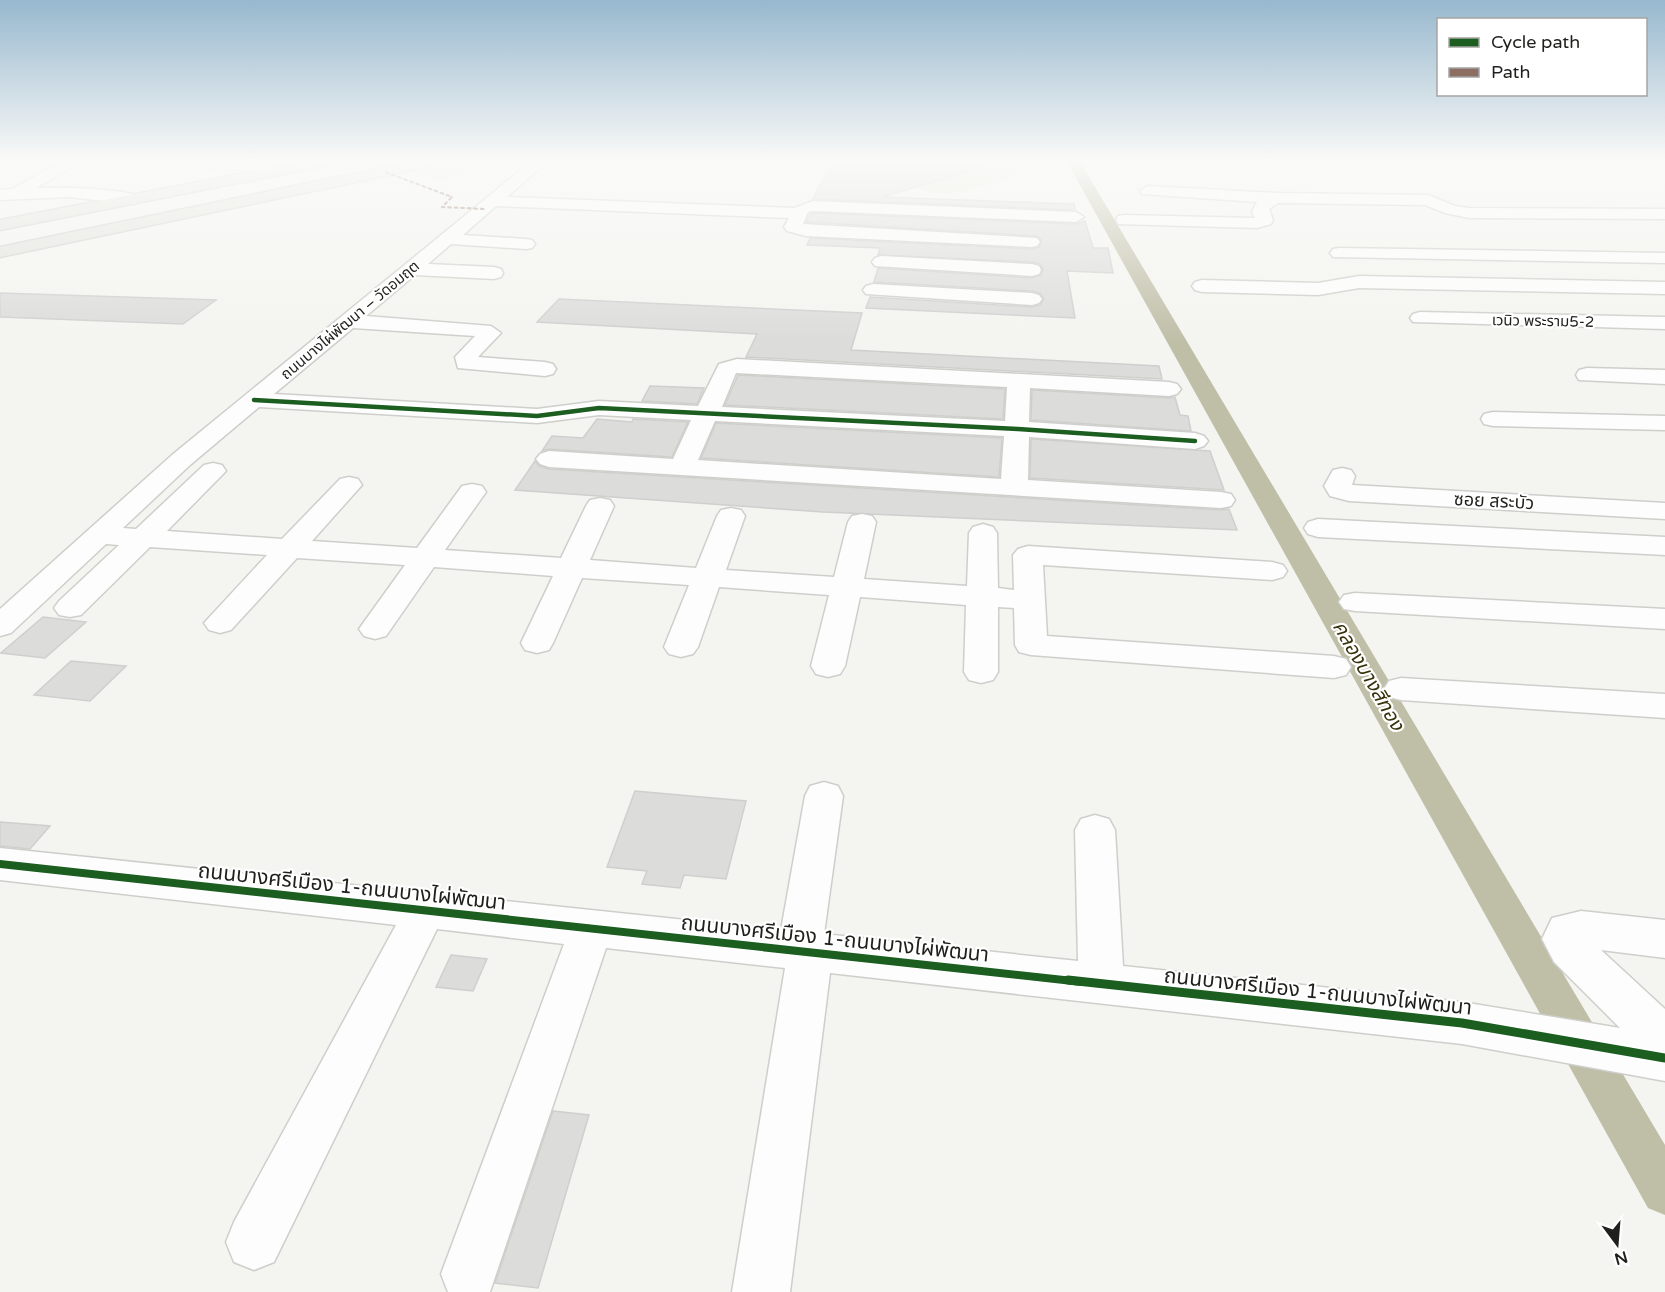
<svg xmlns="http://www.w3.org/2000/svg" width="1665" height="1292" viewBox="0 0 1665 1292" font-family="'Varela Round','Noto Sans Thai',sans-serif">
<style>
.built{fill:#e8e8de}
.lines{fill:none;stroke-linecap:round;stroke-linejoin:round}
.canal{fill:#bfbea7;fill-rule:evenodd}
.building{fill:#dcdcdb;stroke:#cfcfce;stroke-width:1.5}
.minor-casing{stroke:#cececb;stroke-width:3}
.major-casing{stroke:#cececc;stroke-width:3}
.minor{fill:#fdfdfd;fill-rule:evenodd}
.major{fill:#e1e1db;fill-rule:evenodd}
.quiet{stroke:#8d6e63;stroke-width:2;stroke-dasharray:4.5 2;stroke-linecap:butt}
.cycleway-far2-casing{stroke:#fff;stroke-width:8}
.cycleway-far1-casing{stroke:#fff;stroke-width:11}
.cycleway-casing{stroke:#fff;stroke-width:13}
.cycleway-far2{stroke:#1b5e20;stroke-width:4.5}
.cycleway-far1{stroke:#1b5e20;stroke-width:8}
.cycleway{stroke:#1b5e20;stroke-width:9}
.labels{text-anchor:middle;dominant-baseline:central;stroke-width:4.5;stroke-linejoin:round;paint-order:stroke}
.far-street-label{font-size:15px;fill:#1f1f1c;stroke:#fff}
.street-label{font-size:18px;fill:#1f1f1c;stroke:#fff}
.water-label{font-size:20px;font-style:italic;fill:#36320a;stroke:#fff}
.near-street-label{font-size:21px;fill:#1f1f1c;stroke:#fff}
</style>
<rect width="100%" height="100%" fill="#f4f4f0"/>
<g class="built">
<polygon points="472,160 507,160 443,180 412,173"/>
<polygon points="819,160 1063,160 1063,161 961,192 947,193 934,193"/>
</g>
<g class="lines">
<polygon class="canal" points="1066,160 1079,160 1665,1145 1665,1215 1648,1208"/>
</g>
<g class="building">
<polygon points="833,160 985,160 986,166 883,197 1074,204 1075,210 813,199"/>
<polygon points="813,213 1076,224 1085,221 1093,248 1108,248 1113,273 1067,271 1075,318 866,308 870,297 1032,307 1040,305 1044,299 1040,293 1032,291 874,282 878,268 1032,278 1041,275 1043,269 1040,264 1032,262 878,255 880,248 807,245 810,238 1031,249 1039,247 1042,241 1037,236 806,222 810,214"/>
<polygon points="0,293 216,300 183,324 0,317"/>
<polygon points="559,299 862,313 851,350 1159,366 1162,379 746,357 757,334 537,322"/>
<polygon points="738,375 1005,389 1003,419 725,405"/>
<polygon points="650,386 704,388 697,404 642,401"/>
<polygon points="1032,390 1169,398 1175,397 1180,415 1188,416 1191,431 1031,420"/>
<polygon points="597,419 632,422 633,419 688,422 672,457 549,449 542,451 552,436 583,438"/>
<polygon points="716,423 1002,438 999,477 701,458"/>
<polygon points="1031,439 1210,451 1224,490 1030,478"/>
<polygon points="535,461 539,466 549,469 1221,510 1229,509 1237,530 823,512 515,490"/>
<polygon points="43,617 86,622 45,658 1,653"/>
<polygon points="71,661 126,666 90,701 34,695"/>
<polygon points="635,791 746,801 726,879 684,875 680,888 642,884 647,871 607,867"/>
<polygon points="0,822 50,826 30,849 0,846"/>
<polygon points="451,955 487,959 473,991 436,987"/>
<polygon points="553,1111 589,1115 538,1288 495,1283"/>
</g>
<g class="lines">
<defs>
<g id="minor">
<path d="M66,160H84L36,188C54,187 134,188 143,199L135,204L68,197L0,200V190L12,189Z"/>
<path d="M533,160H549L507,197L794,208L813,201L1076,212L1084,217L1076,222L813,211L808,212L803,224L1037,238L1040,242L1037,246L1031,247L806,236L787,231L784,227L789,218L496,206L463,235L526,239L532,240L535,244L532,248L526,249L451,244L428,264L494,267L501,269L503,273L501,277L494,279L415,275L366,316L491,326L501,333L478,357L545,362L553,364L556,369L553,374L545,376L458,368L455,357L475,336L353,328L274,394L537,409L599,401L698,406L719,364L737,359L1169,382L1177,384L1181,389L1177,394L1169,396L1030,388L1029,422L1195,433L1204,436L1208,441L1204,446L1195,449L1029,437L1028,480L1221,492L1231,494L1235,500L1231,506L1221,508L549,467L540,464L536,459L540,454L549,451L673,459L691,420L599,415L537,423L259,407L190,465L123,528L136,529L204,465L213,463L222,465L226,471L167,531L282,539L340,479L349,477L358,479L362,485L312,541L417,548L462,486L472,484L482,486L486,492L445,550L561,558L586,506L590,500L600,498L610,500L614,506L590,560L696,568L717,516L721,510L731,508L741,510L745,516L726,570L834,577L848,522L852,516L862,514L872,516L876,522L864,579L967,586L969,533L973,527L983,524L993,527L997,533L998,588L1014,590L1013,555L1018,549L1028,546L1272,562L1283,565L1287,571L1283,577L1272,580L1043,565L1047,636L1334,656L1346,659L1351,667L1346,675L1334,678L1031,655L1019,652L1015,645L1014,608L998,607V672L993,680L981,683L969,680L964,672L966,605L860,597L845,666L840,674L828,677L816,674L811,666L829,595L719,587L698,647L693,654L681,657L669,654L664,647L689,585L582,578L553,643L549,650L537,653L525,650L521,643L553,576L434,567L386,636L375,639L364,636L359,629L405,565L297,558L231,630L220,633L209,630L204,623L267,555L150,547L81,615L70,617L59,615L54,608L59,601L119,545L106,544L11,633L0,636V609L172,455ZM736,373L1007,387L1005,421L722,407ZM715,421L1004,436L1001,479L698,460Z"/>
<polygon points="212,161 260,163 282,168 284,171 277,175 260,171 207,168 205,165"/>
<polygon points="1148,186 1278,193 1428,195 1455,206 1469,208 1665,209 1665,219 1469,218 1445,213 1425,205 1278,203 1269,209 1273,220 1271,224 1257,228 1118,224 1116,220 1118,216 1124,215 1255,218 1252,212 1257,202 1142,194 1140,191"/>
<polygon points="1339,248 1665,253 1665,263 1333,257 1330,253 1333,249"/>
<polygon points="881,256 1032,264 1039,266 1041,270 1039,274 1032,276 875,266 872,262 875,258"/>
<polygon points="1359,276 1665,282 1665,294 1359,288 1318,295 1202,292 1195,290 1192,286 1195,282 1202,280 1318,283"/>
<polygon points="873,284 1032,293 1039,295 1042,299 1039,303 1032,305 866,294 863,290 866,286"/>
<polygon points="1420,312 1665,317 1665,329 1413,322 1410,318 1413,314"/>
<polygon points="1587,368 1665,370 1665,384 1579,380 1576,375 1579,370"/>
<polygon points="1493,412 1665,416 1665,430 1493,426 1484,424 1481,419 1484,414"/>
<polygon points="1342,468 1351,470 1355,476 1352,485 1665,503 1665,519 1349,501 1330,496 1324,486 1333,470"/>
<polygon points="1318,519 1665,537 1665,555 1318,537 1308,534 1304,528 1308,522"/>
<polygon points="1355,593 1665,609 1665,629 1355,611 1344,609 1339,602 1344,595"/>
<polygon points="1401,678 1665,694 1665,718 1401,700 1389,697 1384,689 1389,681"/>
<polygon points="824,782 838,786 843,796 824,934 1078,961 1075,830 1081,819 1095,815 1109,819 1115,830 1123,966 1462,1002 1620,1028 1554,962 1542,939 1552,918 1581,911 1665,920 1665,958 1601,950 1665,1009 1665,1081 1462,1044 830,973 790,1292 732,1292 785,968 606,948 490,1292 448,1292 441,1274 564,944 437,929 274,1262 254,1270 234,1262 226,1242 234,1222 396,925 0,880 0,848 781,930 805,796 810,786"/>
</g>
<g id="major">
<polygon points="312,160 332,162 325,166 0,230 0,220"/>
<polygon points="420,160 449,160 442,164 0,257 0,247"/>
</g>
</defs>
<use href="#minor" class="minor-casing"/>
<use href="#major" class="major-casing"/>
<use href="#minor" class="minor"/>
<use href="#major" class="major"/>
<polyline class="quiet" points="385,172 452,197 442,207 485,209"/>
<defs>
<polyline id="cycleway-far2" points="254,400 537,416 599,408 1018,429 1195,441"/>
<polyline id="cycleway-far1" points="0,864 1082,982"/>
<polyline id="cycleway" points="1068,980 1462,1023 1665,1058"/>
</defs>
<use href="#cycleway-far2" class="cycleway-far2-casing"/>
<use href="#cycleway-far1" class="cycleway-far1-casing"/>
<use href="#cycleway" class="cycleway-casing"/>
<use href="#cycleway-far2" class="cycleway-far2"/>
<use href="#cycleway-far1" class="cycleway-far1"/>
<use href="#cycleway" class="cycleway"/>
</g>
<linearGradient id="sky" x2="0" y2="1"><stop stop-color="#97b8ce"/><stop offset="0.47" stop-color="#fafaf8"/><stop offset="1" stop-color="#fafaf8" stop-opacity="0"/></linearGradient>
<rect width="1665" height="341" fill="url(#sky)"/>
<g class="labels">
<g class="far-street-label">
<text transform="translate(350 320) rotate(-40)">ถนนบางไผ่พัฒนา – วัดอมฤต</text>
<text transform="translate(1543 321) rotate(1)">เวนิว พระราม5-2</text>
</g>
<g class="street-label">
<text transform="translate(1494 501) rotate(3)">ซอย สระบัว</text>
</g>
<g class="water-label">
<text transform="translate(1368 676) rotate(60)">คลองบางสีทอง</text>
</g>
<g class="near-street-label">
<text transform="translate(352 887) rotate(6)">ถนนบางศรีเมือง 1-ถนนบางไผ่พัฒนา</text>
<text transform="translate(835 939) rotate(6)">ถนนบางศรีเมือง 1-ถนนบางไผ่พัฒนา</text>
<text transform="translate(1318 992) rotate(6)">ถนนบางศรีเมือง 1-ถนนบางไผ่พัฒนา</text>
</g>
</g>
<rect x="1437" y="18" width="210" height="78" fill="#ffffff" stroke="#a5a5a4" stroke-width="1.5"/>
<rect x="1449" y="38" width="30" height="9" fill="#1b5e20" stroke="#a5a5a4" stroke-width="1.5"/>
<text x="1491" y="48" font-size="18" fill="#1f1f1c">Cycle path</text>
<rect x="1449" y="68" width="30" height="9" fill="#8d6e63" stroke="#a5a5a4" stroke-width="1.5"/>
<text x="1491" y="78" font-size="18" fill="#1f1f1c">Path</text>
<g transform="translate(1617 1244) rotate(164)" stroke="#ffffff" stroke-width="4.5" paint-order="stroke">
<path d="M0-4.5L10 22L0 15L-10 22Z" fill="#1f1f1c"/>
<text y="-9" font-size="16" font-weight="bold" text-anchor="middle" fill="#1f1f1c">N</text>
</g>
</svg>
